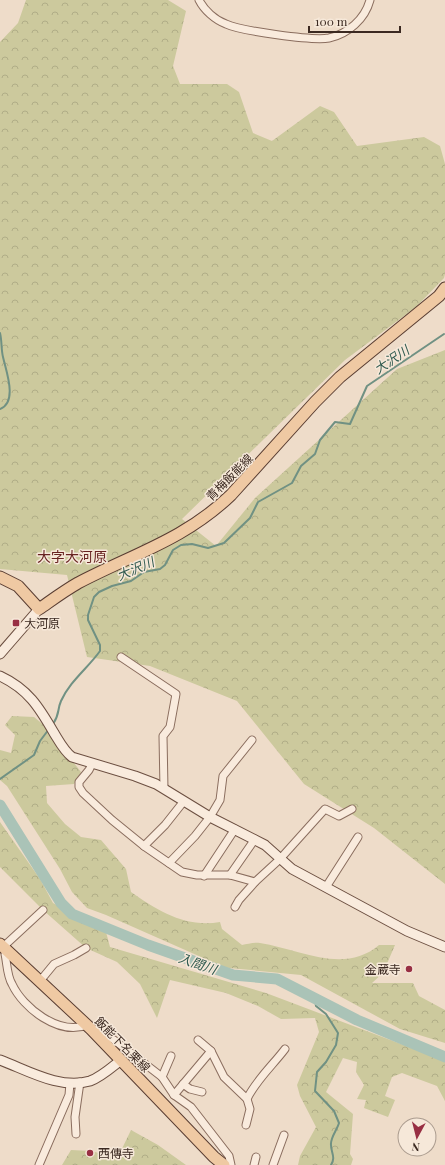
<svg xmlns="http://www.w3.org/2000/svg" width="445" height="1165" viewBox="0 0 445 1165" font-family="'Playfair Display','Noto Sans JP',serif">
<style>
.forest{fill:url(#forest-crowns)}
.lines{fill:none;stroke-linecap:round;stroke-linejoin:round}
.stream{stroke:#709183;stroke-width:2}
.river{stroke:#aac3b7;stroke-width:11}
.street-casing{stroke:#8a6d5e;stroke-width:9}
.secondary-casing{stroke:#6c4f41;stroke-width:11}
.primary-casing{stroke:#593d32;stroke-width:13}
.street{stroke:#f9ebdd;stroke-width:7}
.secondary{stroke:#f9ebdd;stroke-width:9}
.primary{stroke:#efc9a3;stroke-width:11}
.poi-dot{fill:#982f43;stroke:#f6e8d9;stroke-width:1.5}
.labels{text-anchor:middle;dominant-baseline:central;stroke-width:3;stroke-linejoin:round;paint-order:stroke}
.street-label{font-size:12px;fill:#3b2921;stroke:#f6e8d9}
.poi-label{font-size:12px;fill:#3b2921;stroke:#f6e8d9;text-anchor:start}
.water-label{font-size:13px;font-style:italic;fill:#315b50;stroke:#f6e8d9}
.quarter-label{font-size:14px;fill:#672321;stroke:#f6e8d9}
</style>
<defs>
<pattern id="forest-crowns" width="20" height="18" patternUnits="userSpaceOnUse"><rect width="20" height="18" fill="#ccc99d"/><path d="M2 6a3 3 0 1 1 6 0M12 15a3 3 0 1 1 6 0" fill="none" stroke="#b0ad87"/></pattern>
</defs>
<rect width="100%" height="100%" fill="#eedcc9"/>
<g class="forest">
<polygon points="26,0 168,0 186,11 173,66 180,84 227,84 239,92 253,133 272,141 320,106 334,112 357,146 424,137 440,146 445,164 445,274 444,278 416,307 345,360 182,519 216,546 255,498 397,369 445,350 445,884 374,828 304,784 237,701 150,666 87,657 67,575 0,569 0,42 18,23"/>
<path d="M12,716L34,717L45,726L81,772L74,784L46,786L47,803L65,824L81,837L101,840L126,869L131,892C158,911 186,928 220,922L222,929L242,945C247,944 255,942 260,943C299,949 344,975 379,945H395L383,973L372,983H413L419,996L445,1010V1043L400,1029L301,975L219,967L201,957L106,915L87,908L72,892L60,869L7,786L0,780V750L11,753L15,735L5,725Z"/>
<polygon points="0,822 40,879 53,903 106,932 110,947 266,993 438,1058 445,1062 445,1101 437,1086 402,1073 392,1077 385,1096 395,1100 388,1117 364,1108 366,1100 357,1099 364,1085 356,1072 357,1062 343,1058 326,1092 353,1114 350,1154 353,1159 351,1165 298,1165 300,1156 316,1127 300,1096 297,1085 319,1032 315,1018 281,1019 258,1006 226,993 170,980 157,1018 140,984 117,962 86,948 43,910 0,867"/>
<polygon points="131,1130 158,1145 186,1165 62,1165 71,1150 92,1151 117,1159"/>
</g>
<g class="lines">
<g class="stream">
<path d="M0,333C2,341 1,349 3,357C6,371 18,402 0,409"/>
<path d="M53,724C60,714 57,710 61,701C70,681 88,668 100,651V645L88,620V615L94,597L99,592L112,586L131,581L144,572L160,569L165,565L173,550L181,545L192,544L208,548L224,543L250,518L258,502L292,483L301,466L315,454L320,440L335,422L350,424L367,386L444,334"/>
<polyline points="0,779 34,755 40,741 49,729"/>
<path d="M315,999L316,1006L326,1014L338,1033L336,1045L326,1062L317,1072L315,1091L334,1111L339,1123C337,1130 330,1138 331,1145C331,1153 336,1157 331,1165"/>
</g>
<polyline class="river" points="0,805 61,903 72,914 148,945 233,975 277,979 357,1020 445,1057"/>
<defs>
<g id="street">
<path d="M199,0C204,10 215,20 226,24C241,31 313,41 329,38C348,34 365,19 370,0"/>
<polyline points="121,657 176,694 170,727 163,736 164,789"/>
<polyline points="92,764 89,770 79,782 79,787 83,793 112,820 144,846 182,872 197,875 230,875 255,882 280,859 325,809 339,816 352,809"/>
<polyline points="144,846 165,825 184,801"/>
<polyline points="169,863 195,836 210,817 220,800 223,776 252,740"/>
<polyline points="230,875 255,839"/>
<polyline points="204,876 235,829"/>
<polyline points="326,887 358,837"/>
<polyline points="235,907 239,900 255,882"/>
<polyline points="3,947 43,910"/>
<path d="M8,951L5,954C7,963 7,976 12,984C23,1008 59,1036 87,1025"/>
<polyline points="40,981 54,964 74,955 86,948"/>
<polyline points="93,1030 102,1033 114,1040 162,1077 174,1095 191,1107 229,1156 231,1165"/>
<polyline points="198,1040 211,1051 224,1077 247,1099 250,1109 246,1125"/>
<polyline points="162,1077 171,1056"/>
<polyline points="183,1084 190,1089 202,1092"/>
<polyline points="174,1095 211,1051"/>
<path d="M247,1099C256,1080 273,1065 285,1049"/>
<polyline points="76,1134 75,1117 80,1082"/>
<polyline points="39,1165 69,1095 70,1083"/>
<polyline points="254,1165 256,1157"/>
<polyline points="273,1165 284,1135"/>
</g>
<g id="secondary">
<polyline points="0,654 39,609"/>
<path d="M0,676C28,689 39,707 54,733C59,741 64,751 72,757L135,776L156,784L210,817L265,845L292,869L407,931L445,947"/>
<path d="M0,1060C27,1070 60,1090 90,1081C101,1077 112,1067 121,1060"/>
</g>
<g id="primary">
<path d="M0,577L18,586L39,609C52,600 64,591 78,583C133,554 184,540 231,495L315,402L340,377L439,296L445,288"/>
<polyline points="0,944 91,1029 214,1157 224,1165"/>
</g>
</defs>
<use href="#street" class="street-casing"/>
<use href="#secondary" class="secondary-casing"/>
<use href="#primary" class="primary-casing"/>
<use href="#street" class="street"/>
<use href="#secondary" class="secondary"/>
<use href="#primary" class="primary"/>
</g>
<g class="poi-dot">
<rect x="12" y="619" width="8" height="8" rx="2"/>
<circle cx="409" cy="969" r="4"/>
<circle cx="90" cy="1153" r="4"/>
</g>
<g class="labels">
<g class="street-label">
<text transform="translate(229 477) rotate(-45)">青梅飯能線</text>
<text transform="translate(123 1044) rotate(45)">飯能下名栗線</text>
</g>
<g class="poi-label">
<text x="24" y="623">大河原</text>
<text x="401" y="969" text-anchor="end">金蔵寺</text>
<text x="98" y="1153">西傳寺</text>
</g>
<g class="water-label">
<text transform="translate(391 359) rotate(-34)">大沢川</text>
<text transform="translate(135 568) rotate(-23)">大沢川</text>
<text transform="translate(198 963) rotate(19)">入間川</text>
</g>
<g class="quarter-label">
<text x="72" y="556">大字大河原</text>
</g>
</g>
<g transform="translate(417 1137) rotate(187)"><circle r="19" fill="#f6e8d9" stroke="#ab9c8f"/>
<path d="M0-3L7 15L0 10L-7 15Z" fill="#982f43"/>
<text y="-6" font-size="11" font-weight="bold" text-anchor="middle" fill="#3b2921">N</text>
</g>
<path d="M309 26v6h91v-6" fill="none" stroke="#3b2921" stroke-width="2"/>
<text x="315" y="26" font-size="12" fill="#3b2921" stroke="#f6e8d9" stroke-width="3" paint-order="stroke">100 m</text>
</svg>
